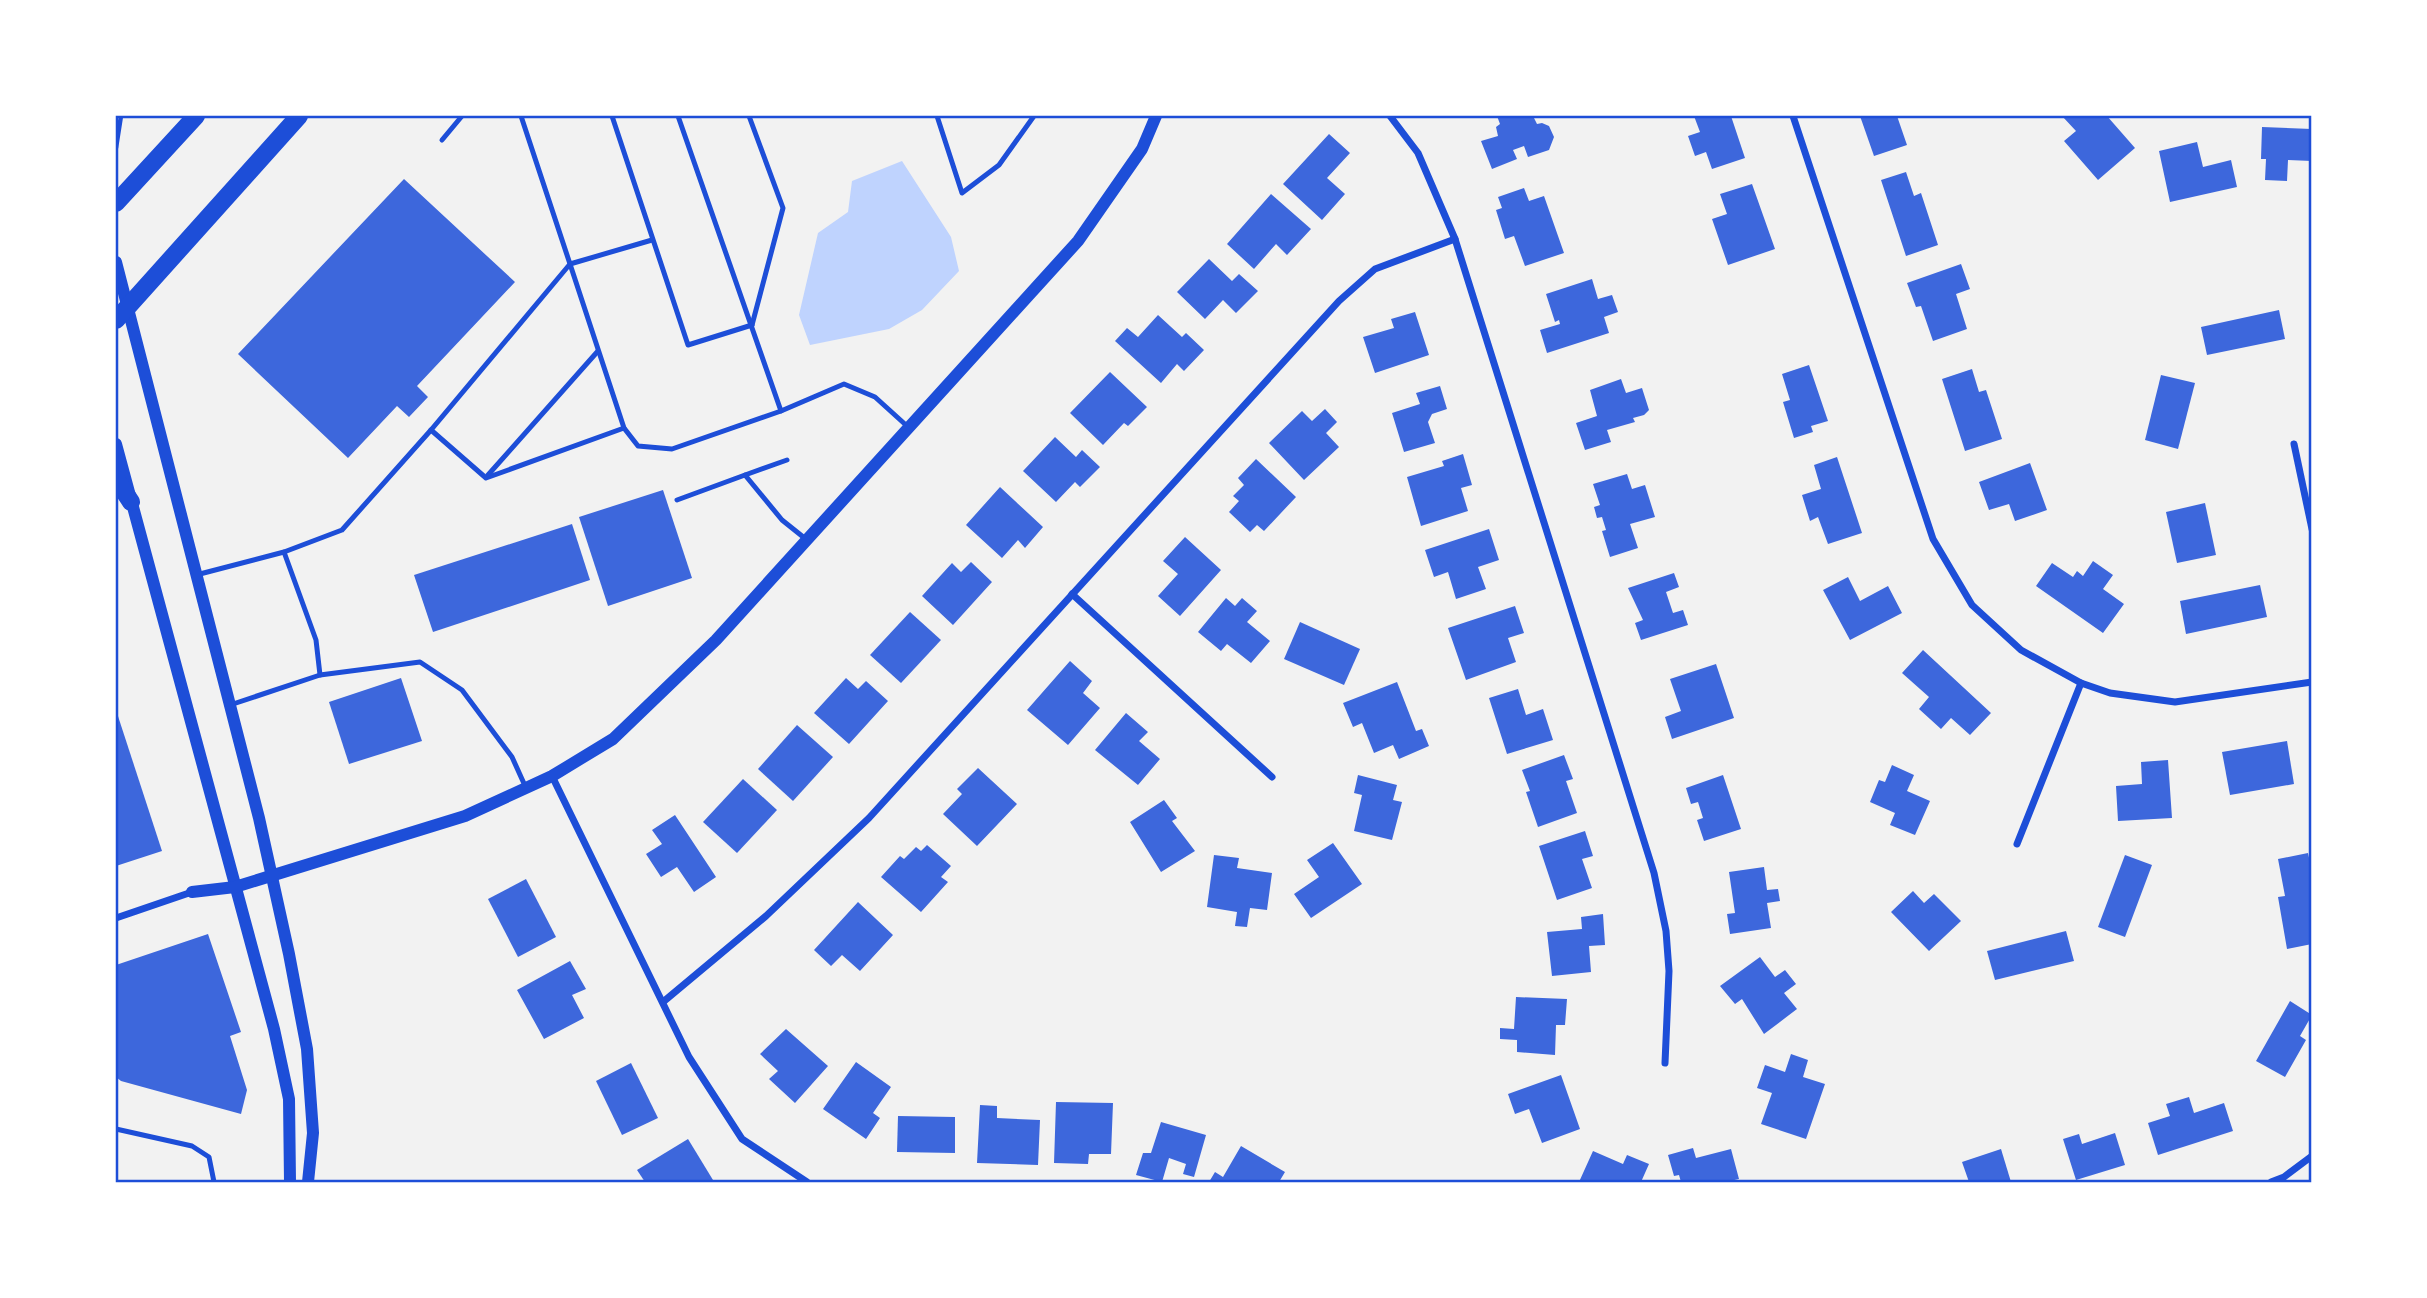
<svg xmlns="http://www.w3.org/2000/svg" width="2427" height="1298" viewBox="0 0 2427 1298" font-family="'Space Grotesk',sans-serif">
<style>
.water{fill:#bfd3fe}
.building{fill:#3d67dc}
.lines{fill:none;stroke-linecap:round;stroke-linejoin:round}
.path{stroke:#1d4ed8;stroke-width:4.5}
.service{stroke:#1d4ed8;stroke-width:5}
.minor{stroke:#1d4ed8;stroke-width:7}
.tertiary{stroke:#1d4ed8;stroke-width:12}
.primary{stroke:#1d4ed8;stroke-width:18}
.neatline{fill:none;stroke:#1d4ed8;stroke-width:2.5}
</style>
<rect width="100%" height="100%" fill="#f2f2f2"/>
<polygon class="water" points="902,161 951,237 959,271 922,310 889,329 810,345 799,315 818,233 848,212 852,181"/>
<g class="building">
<polygon points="1497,116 1533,116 1537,124 1542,123 1549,126 1554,137 1549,150 1528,157 1524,146 1513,150 1517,159 1492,169 1481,141 1498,136 1496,127 1500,124"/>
<polygon points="1694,116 1731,116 1745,158 1712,169 1706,152 1695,156 1688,136 1700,132"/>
<polygon points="1860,116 1897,116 1907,145 1874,156"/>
<polygon points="2062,116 2107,116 2135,148 2098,180 2064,141 2076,131"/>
<polygon points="2262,127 2312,129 2312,161 2288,160 2287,181 2265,180 2266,159 2261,159"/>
<polygon points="1329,134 1350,153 1327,178 1345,194 1322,220 1283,184"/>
<polygon points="2197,142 2203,167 2231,160 2237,187 2170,202 2159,151"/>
<polygon points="1906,172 1914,196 1921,193 1938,245 1906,256 1881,180"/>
<polygon points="404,179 515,282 417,386 428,397 409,417 397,406 348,458 238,354"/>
<polygon points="1752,184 1775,249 1728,265 1712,219 1727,214 1720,194"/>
<polygon points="1524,188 1529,201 1544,196 1564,253 1525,266 1514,236 1505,239 1496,210 1502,208 1498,197"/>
<polygon points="1271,194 1311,229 1287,255 1276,244 1254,269 1227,244"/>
<polygon points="1209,259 1232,281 1239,274 1258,291 1236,313 1223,300 1205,319 1177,292"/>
<polygon points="1961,264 1970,289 1956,294 1967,329 1933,341 1921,306 1916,307 1907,283"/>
<polygon points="1592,279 1598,299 1612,295 1618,312 1604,317 1609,333 1547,353 1540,330 1560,324 1559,320 1555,322 1546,294"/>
<polygon points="2279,310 2285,339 2207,355 2201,327"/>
<polygon points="1415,312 1429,355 1375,373 1363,337 1394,328 1391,319"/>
<polygon points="1158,315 1182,337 1186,333 1204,350 1184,371 1177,364 1161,383 1115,341 1127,328 1138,337"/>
<polygon points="1809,365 1828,421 1811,426 1813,432 1794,438 1783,402 1790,400 1782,374"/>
<polygon points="1972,369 1979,392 1986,390 2002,439 1965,451 1942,379"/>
<polygon points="1110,372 1147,407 1128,426 1124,423 1103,445 1070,413"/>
<polygon points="2161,375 2195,383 2178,449 2145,440"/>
<polygon points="1621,379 1626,393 1642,388 1649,410 1644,415 1633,418 1635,422 1607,430 1611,442 1585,450 1576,423 1597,416 1590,390"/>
<polygon points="1440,386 1447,409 1432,414 1428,422 1435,443 1404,452 1392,413 1420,404 1416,393"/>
<polygon points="1325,409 1337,422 1326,433 1339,447 1304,480 1269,443 1302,411 1312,421"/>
<polygon points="1055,437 1076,457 1082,450 1100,467 1080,487 1075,482 1056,502 1023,471"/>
<polygon points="1463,454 1472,485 1461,488 1468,511 1421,526 1407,477 1444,466 1442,461"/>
<polygon points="1837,457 1862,533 1828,544 1818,517 1810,521 1802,495 1821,489 1814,465"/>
<polygon points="1256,459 1296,497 1264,531 1257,525 1250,532 1229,512 1239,501 1233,496 1244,485 1238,478"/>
<polygon points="2030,463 2047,510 2015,521 2009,504 1989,510 1979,482"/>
<polygon points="1627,474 1632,489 1645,485 1655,517 1630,524 1638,548 1610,557 1602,531 1606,530 1602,517 1597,518 1594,507 1600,505 1593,484"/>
<polygon points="1000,487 1043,527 1025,548 1018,540 1002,558 966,525"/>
<polygon points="663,490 692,578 608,606 579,517"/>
<polygon points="2205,503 2216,555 2177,563 2166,512"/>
<polygon points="572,524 590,580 433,632 414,575"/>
<polygon points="1489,529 1499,560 1478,567 1486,589 1456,599 1448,572 1434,577 1425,550"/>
<polygon points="1185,537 1221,570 1180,616 1158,596 1178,574 1163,561"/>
<polygon points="2093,561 2113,575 2103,589 2124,604 2103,633 2036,586 2052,563 2073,577 2077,571 2083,576"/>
<polygon points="971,562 992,582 953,625 922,596 952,563 961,572"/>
<polygon points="1674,573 1679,587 1666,592 1673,613 1683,610 1688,625 1641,640 1635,623 1643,620 1628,588"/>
<polygon points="1848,577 1860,601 1888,586 1902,613 1850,640 1823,590"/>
<polygon points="2260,585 2267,617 2186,634 2180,601"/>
<polygon points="1226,598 1235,606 1242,598 1257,611 1247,622 1270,641 1251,663 1227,644 1221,651 1198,632"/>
<polygon points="1515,606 1524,633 1508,638 1516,662 1466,680 1448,628"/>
<polygon points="910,612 941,640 901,683 870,655"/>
<polygon points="1300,622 1360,649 1344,685 1284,659"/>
<polygon points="1923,650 1991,713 1970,735 1951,718 1941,729 1919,709 1929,697 1902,673"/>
<polygon points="1070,661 1092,681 1083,693 1100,708 1068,745 1027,710"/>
<polygon points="1716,664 1734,718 1672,739 1665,717 1681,711 1670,679"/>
<polygon points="401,678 422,741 349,764 329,702"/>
<polygon points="846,678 858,689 866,681 888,701 849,744 814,713"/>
<polygon points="1397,682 1416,731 1422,729 1429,746 1399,759 1393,745 1374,753 1362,723 1353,727 1343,703"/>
<polygon points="1518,689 1526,715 1543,709 1553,740 1507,754 1489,698"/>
<polygon points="116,710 162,851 116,866"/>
<polygon points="1126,713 1148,732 1139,741 1160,759 1138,785 1095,750"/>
<polygon points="797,725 833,757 793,801 758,769"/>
<polygon points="2287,741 2294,784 2230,795 2222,752"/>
<polygon points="1564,755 1573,779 1566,781 1577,813 1538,827 1526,792 1530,791 1522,770"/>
<polygon points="2168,760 2172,818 2118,821 2116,786 2142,784 2141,762"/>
<polygon points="1892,765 1914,775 1907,791 1930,801 1915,835 1890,825 1895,813 1870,802 1879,780 1885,782"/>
<polygon points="978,768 1017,804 977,846 943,814 962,794 957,789"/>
<polygon points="1358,775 1397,785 1393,800 1402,802 1392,840 1354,831 1362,795 1354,793"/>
<polygon points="1723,775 1741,829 1704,841 1697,820 1703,818 1698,802 1691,804 1686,788"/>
<polygon points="743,779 777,810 737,853 703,822"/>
<polygon points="1164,800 1177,818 1172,821 1195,851 1161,872 1130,822"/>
<polygon points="675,815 716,877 694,892 677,867 661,877 646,854 662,844 652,830"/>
<polygon points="1585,831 1593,856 1582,859 1592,888 1557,900 1539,846"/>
<polygon points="1333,843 1362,884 1311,918 1294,894 1319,877 1307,860"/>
<polygon points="927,845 951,866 941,877 948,882 921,912 881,877 900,856 904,859 916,847 921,851"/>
<polygon points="2308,853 2312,872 2312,944 2287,949 2278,897 2285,896 2278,859"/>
<polygon points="1214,855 1239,858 1237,868 1272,873 1267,910 1250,908 1247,927 1235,926 1237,912 1207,907"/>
<polygon points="2125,855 2152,865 2125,937 2098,927"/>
<polygon points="1764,867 1767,890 1778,889 1780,901 1767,903 1771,928 1730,934 1727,914 1735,913 1729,872"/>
<polygon points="526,879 556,937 518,957 488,899"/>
<polygon points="1913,891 1924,903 1934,894 1961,921 1929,951 1891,912"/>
<polygon points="858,902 893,935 860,971 842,955 831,966 814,950"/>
<polygon points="1603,914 1605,945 1589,946 1591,972 1552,976 1547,932 1582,929 1581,917"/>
<polygon points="2066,931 2074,961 1995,980 1987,951"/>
<polygon points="208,934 241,1032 230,1036 247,1090 241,1114 121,1081 116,1077 116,965"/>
<polygon points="1760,957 1775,977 1785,970 1796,984 1784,993 1797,1009 1764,1034 1742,999 1735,1004 1720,986"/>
<polygon points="570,961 586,989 572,995 584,1018 544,1039 517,990"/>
<polygon points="1516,997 1567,999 1565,1025 1556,1025 1555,1055 1517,1052 1517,1040 1500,1039 1500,1028 1514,1029"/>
<polygon points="2290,1001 2312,1015 2300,1036 2306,1040 2285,1077 2256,1061"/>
<polygon points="786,1029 828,1066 795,1103 769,1079 778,1071 760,1054"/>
<polygon points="1791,1054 1808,1060 1803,1077 1825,1084 1806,1139 1761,1124 1772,1093 1757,1088 1765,1065 1785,1072"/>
<polygon points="856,1062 891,1087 873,1113 880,1118 866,1139 823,1109"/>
<polygon points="631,1063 658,1118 622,1135 596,1081"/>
<polygon points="1561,1075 1580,1129 1542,1143 1529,1109 1515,1114 1508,1094"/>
<polygon points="2189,1097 2194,1113 2224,1103 2233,1131 2158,1155 2148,1123 2170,1116 2166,1104"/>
<polygon points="1056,1102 1113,1103 1111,1154 1089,1154 1088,1164 1054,1163"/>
<polygon points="980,1105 997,1106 997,1118 1040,1120 1038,1165 977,1163"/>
<polygon points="898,1116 955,1117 955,1153 897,1152"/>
<polygon points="1161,1122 1206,1135 1194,1177 1183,1174 1186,1164 1169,1158 1162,1182 1136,1175 1143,1153 1151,1153"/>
<polygon points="2115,1133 2125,1165 2076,1180 2063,1139 2079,1134 2082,1144"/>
<polygon points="688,1139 713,1180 708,1182 645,1182 637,1170"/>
<polygon points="1241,1146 1285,1172 1279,1182 1209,1182 1215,1172 1223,1177"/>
<polygon points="1693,1148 1696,1158 1731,1149 1739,1179 1725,1182 1681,1182 1679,1175 1674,1176 1668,1155"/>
<polygon points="2001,1149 2011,1182 1969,1182 1962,1162"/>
<polygon points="1593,1151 1623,1164 1627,1155 1649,1164 1641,1182 1579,1182"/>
</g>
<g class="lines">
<polyline class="path" points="116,148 121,116"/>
<g class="service">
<polyline points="521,116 570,264 652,240"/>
<polyline points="612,116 688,345 752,325"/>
<polyline points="678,116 781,411"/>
<polyline points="749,116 783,208 752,325"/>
<polyline points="937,116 962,193 999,165 1034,116"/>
<polyline points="442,140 462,116"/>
<polyline points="431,430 486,478 624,428"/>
<polyline points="488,475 598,351"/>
<polyline points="745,475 787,460"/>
<polyline points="677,500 745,475 782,520 807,540"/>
<polyline points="284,552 316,640 320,675"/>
<polyline points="196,575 284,552 342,530 431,430 570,264 624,428 638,446 672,449 781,411 844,384 875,397 907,426"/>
<polyline points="230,705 320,675 420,662 462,690 512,757 526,788"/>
<polyline points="116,1129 192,1146 209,1157 214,1182"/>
</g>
<g class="minor">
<polyline points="1390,116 1418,153 1455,239 1654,873 1666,931 1669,971 1665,1063"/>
<polyline points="1793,116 1933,539 1972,605 2021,650 2081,683 2110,693 2175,702 2312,682"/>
<polyline points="2294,444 2312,529"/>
<polyline points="1072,594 1272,777"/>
<polyline points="552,776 689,1057 742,1139 807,1182"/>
<polyline points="2017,844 2081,683"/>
<polyline points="116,918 192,892"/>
<polyline points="663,1002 766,916 869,818 1339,301 1375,269 1455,239"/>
<polyline points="2271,1182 2284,1177 2312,1156"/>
</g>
<g class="tertiary">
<polyline points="116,262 259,818 289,954 307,1049 313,1133 308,1182"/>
<polyline points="116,444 274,1029 289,1099 290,1182"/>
<polyline points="192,892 235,887 465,816 552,776 613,739 716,640 1078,241 1142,149 1156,116"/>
</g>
<g class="primary">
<polyline points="116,203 196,116"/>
<polyline points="116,320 299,116"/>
<polyline points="116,479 131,502"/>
</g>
</g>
<rect width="2427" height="1298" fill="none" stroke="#ffffff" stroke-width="234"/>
<rect x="117" y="117" width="2193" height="1064" class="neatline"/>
</svg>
